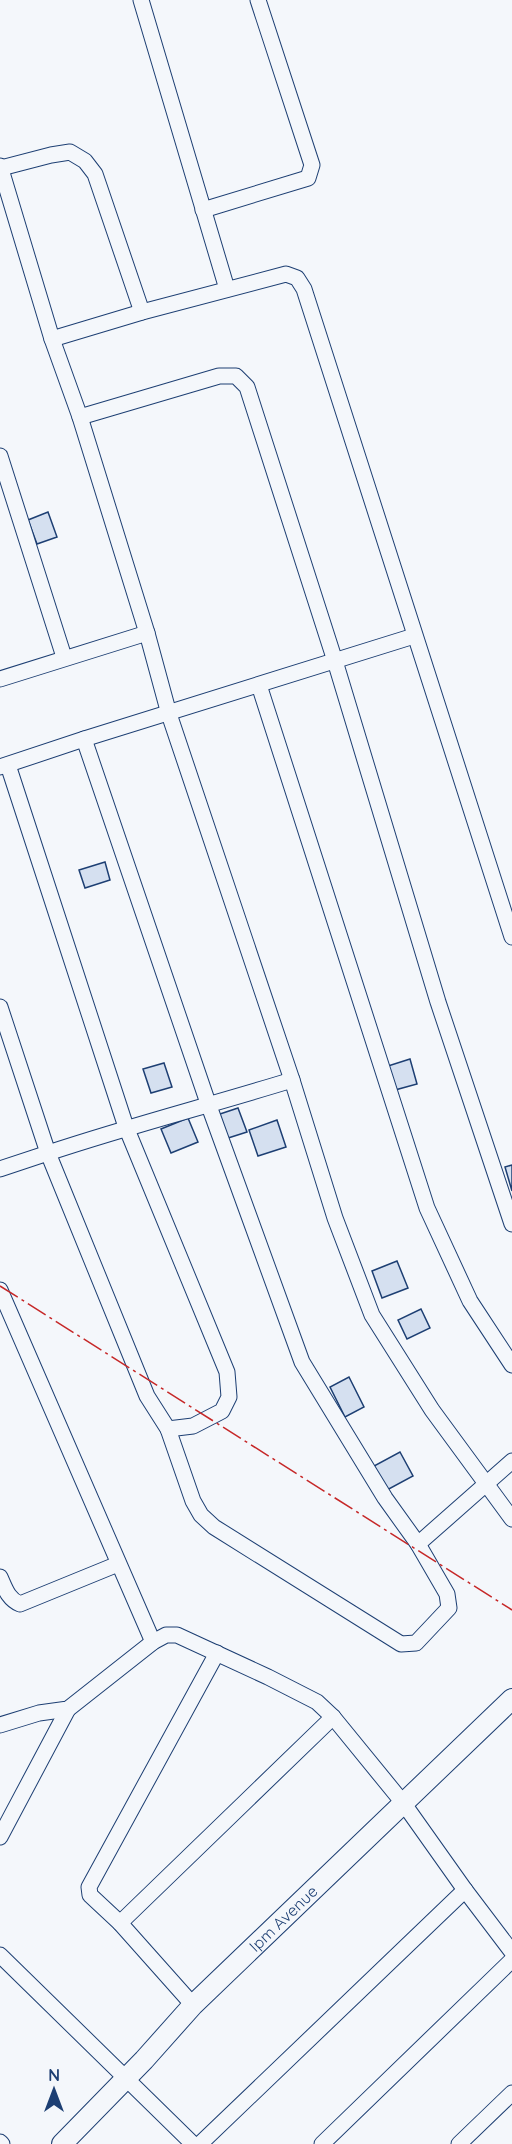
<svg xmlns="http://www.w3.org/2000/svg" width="512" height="2144" viewBox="0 0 512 2144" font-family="Quicksand,sans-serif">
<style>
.building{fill:#d5e0f0;stroke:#1d3f73;stroke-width:1.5}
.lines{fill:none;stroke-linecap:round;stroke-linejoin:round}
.minor-casing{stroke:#1d3f73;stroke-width:17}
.tertiary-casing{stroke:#1d3f73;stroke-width:22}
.minor{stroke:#f4f7fb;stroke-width:15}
.tertiary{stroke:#f4f7fb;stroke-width:20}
.power{stroke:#c62828;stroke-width:1.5;stroke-dasharray:21 4.5 3 4.5;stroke-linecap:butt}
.labels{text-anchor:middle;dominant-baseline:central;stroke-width:4.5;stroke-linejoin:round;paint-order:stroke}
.street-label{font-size:16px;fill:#1d3f73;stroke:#f4f7fb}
</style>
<rect width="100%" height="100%" fill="#f4f7fb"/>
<g class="building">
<polygon points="48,512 57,537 37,544 28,520"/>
<polygon points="105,862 110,880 85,888 79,870"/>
<polygon points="410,1059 417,1084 395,1090 388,1066"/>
<polygon points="164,1063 172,1087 151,1093 143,1069"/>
<polygon points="238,1108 247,1132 225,1139 217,1115"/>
<polygon points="188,1118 198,1142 171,1153 161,1129"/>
<polygon points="277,1120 286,1147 258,1156 249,1130"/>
<polygon points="512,1165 512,1191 505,1167"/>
<polygon points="397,1261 408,1288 382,1298 372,1271"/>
<polygon points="421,1309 430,1328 407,1339 398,1320"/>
<polygon points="349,1377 364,1407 345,1417 330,1387"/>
<polygon points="400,1452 413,1476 387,1490 374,1466"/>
</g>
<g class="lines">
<defs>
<g id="minor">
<polyline points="141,0 227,289"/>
<polyline points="0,166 52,339 80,417 147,633 169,714 292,1080 335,1218 372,1315 432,1410 512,1519"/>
<polyline points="1,168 51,155 70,152 85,161 95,174 142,312"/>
<polyline points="203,210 308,178 312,165 258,0"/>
<polyline points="52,339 142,312 286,274 297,278 304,289 512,937"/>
<polyline points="80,417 219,376 236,376 247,387 335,661 438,1002 512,1224"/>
<polyline points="0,456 64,657"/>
<polyline points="0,679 147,633"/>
<polyline points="259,685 427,1208 470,1301 512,1365"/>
<polyline points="8,765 126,1127 227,1372 229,1397 222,1411 193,1426 168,1429"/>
<polyline points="0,767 84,739 414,636"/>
<path d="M0,1007L48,1153C129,1126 211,1105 292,1080"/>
<polyline points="0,1169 48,1153 147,1396 168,1429 193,1501 201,1515 214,1527 401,1644 416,1643 449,1608 447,1594 418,1544 385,1498 302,1362 209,1106 84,739"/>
<polyline points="0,1290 153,1642"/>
<polyline points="418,1544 512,1461"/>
<path d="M0,1577C5,1588 8,1599 20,1604L118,1564"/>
<polyline points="0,1725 39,1713 68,1709 153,1642 166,1635 177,1635 268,1677 317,1702 333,1717 404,1804 465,1890 512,1952"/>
<polyline points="0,1837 68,1709"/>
<polyline points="120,1923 333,1717"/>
<polyline points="0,1955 193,2144"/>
<polyline points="193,2005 120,1923 90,1895 89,1887 217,1653"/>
<polyline points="0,2142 2,2144"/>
<polyline points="200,2144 465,1890"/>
<polyline points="322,2144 512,1960"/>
<polyline points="459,2144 512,2093"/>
</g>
<g id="tertiary">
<path id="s1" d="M62,2144L144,2060L193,2005L512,1699"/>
</g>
</defs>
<use href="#minor" class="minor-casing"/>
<use href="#tertiary" class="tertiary-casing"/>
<use href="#minor" class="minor"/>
<use href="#tertiary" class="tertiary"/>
<polyline class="power" points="0,1286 512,1610"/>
</g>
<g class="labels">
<g class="street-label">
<text stroke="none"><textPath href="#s1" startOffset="316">Ipm Avenue</textPath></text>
</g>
</g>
<g transform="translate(54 2090)" stroke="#f4f7fb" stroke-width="4.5" paint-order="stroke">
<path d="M0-4.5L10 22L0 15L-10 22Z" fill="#1d3f73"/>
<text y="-9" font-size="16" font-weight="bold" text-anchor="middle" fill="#1d3f73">N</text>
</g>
</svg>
